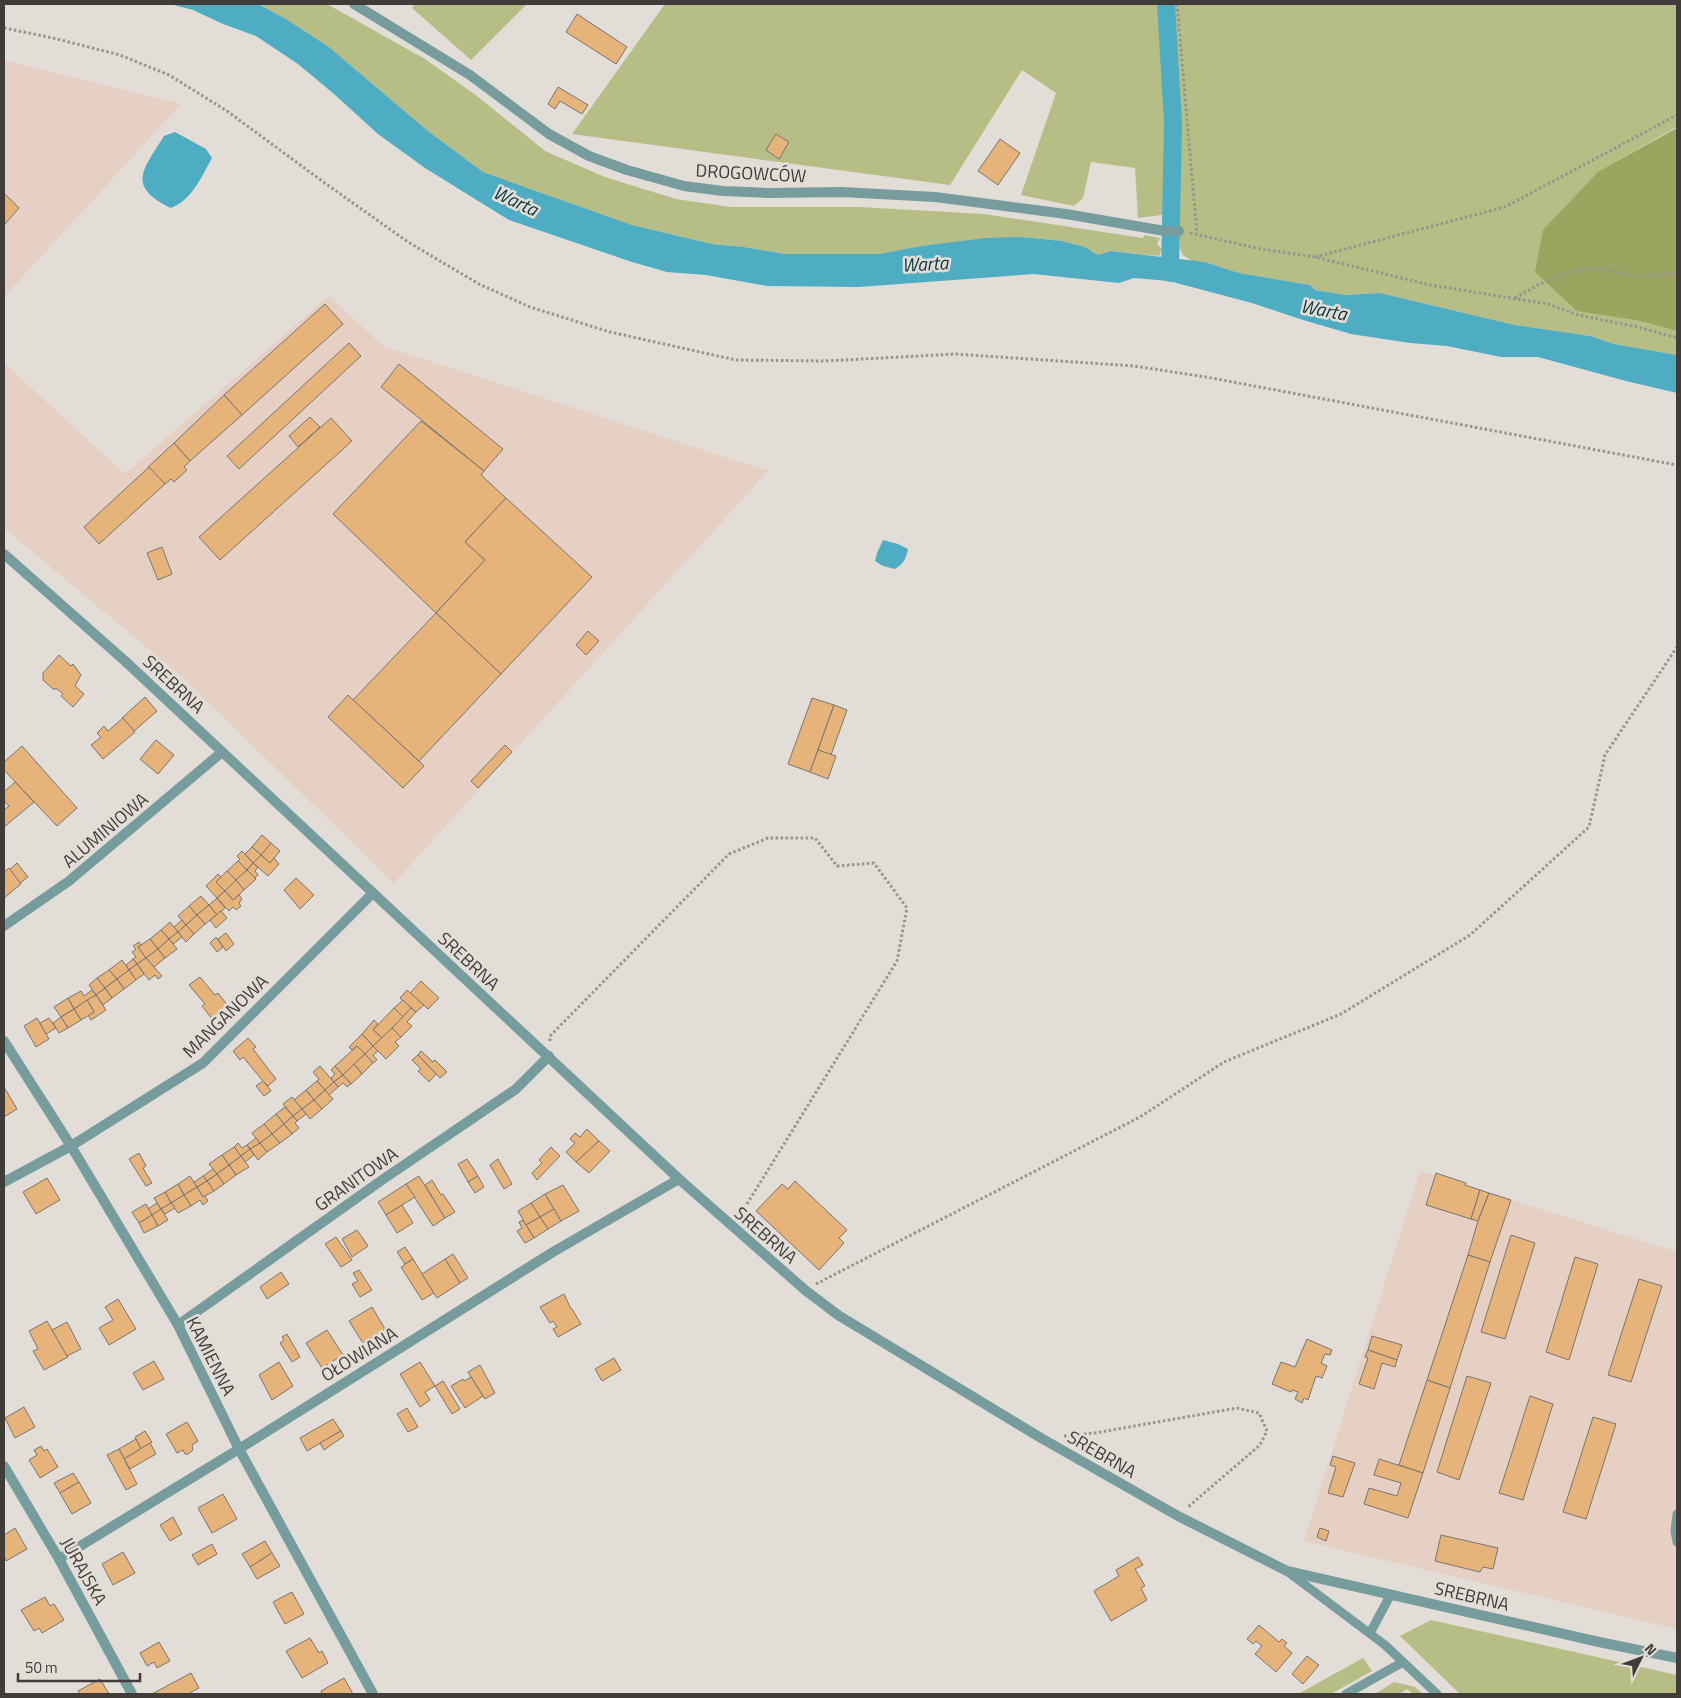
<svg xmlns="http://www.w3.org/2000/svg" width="1681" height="1698" viewBox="0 0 1681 1698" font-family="'Titillium Web',sans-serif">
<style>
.industrial{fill:#e5d0c3}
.green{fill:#b6be85}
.forest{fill:#9ca55f}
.water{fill:#4fadc3}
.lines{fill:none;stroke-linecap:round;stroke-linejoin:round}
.canal{stroke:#4fadc3;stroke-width:18}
.building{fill:#e6b37b;stroke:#7a7570}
.path{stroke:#98948f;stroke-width:3;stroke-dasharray:2.5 2.5;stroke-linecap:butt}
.lane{stroke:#769c9e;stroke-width:9}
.street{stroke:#769c9e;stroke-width:10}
.labels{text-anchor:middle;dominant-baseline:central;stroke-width:5;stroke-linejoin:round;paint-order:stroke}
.street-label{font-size:18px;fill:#3f3c3a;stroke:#e3ddd7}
.water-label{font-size:19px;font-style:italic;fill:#093640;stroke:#e3ddd7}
</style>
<rect width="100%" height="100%" fill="#e3ddd7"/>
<g class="industrial">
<polygon points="4,60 181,104 4,297"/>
<polygon points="329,296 383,346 768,471 394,883 181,676 4,528 4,363 125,474"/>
<polygon points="1420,1171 1677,1252 1677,1629 1304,1541"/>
</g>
<g class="green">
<polygon points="258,4 327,4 425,59 477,96 545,151 605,177 676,199 731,207 859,207 984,214 1143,238 1144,235 1160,238 1157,244 1162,249 1159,256 1111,251 1098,255 1085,247 1062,241 1022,237 921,246 879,254 785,254 744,247 712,244 632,225 483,172 428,131 329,47 286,19"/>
<polygon points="414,4 527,4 471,60 412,8"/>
<polygon points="665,4 1677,4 1677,127 1599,171 1635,320 1677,331 1677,355 1614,344 1590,336 1515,325 1380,293 1345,295 1315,290 1310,285 1239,273 1205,262 1192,261 1183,255 1180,248 1177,213 1138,218 1135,168 1091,162 1083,198 1074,206 1021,195 1056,93 1022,70 950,185 572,134"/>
<polygon points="1431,1620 1677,1675 1677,1694 1460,1694 1400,1636"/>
<polygon points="1363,1658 1372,1671 1331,1694 1298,1694"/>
<polygon points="1394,1682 1415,1687 1423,1694 1413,1694 1407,1689 1399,1694 1375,1694"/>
</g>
<polygon class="forest" points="1677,128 1677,331 1635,320 1577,311 1535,272 1543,230 1599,171"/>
<g class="water">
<polygon points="170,4 258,4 286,19 329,47 428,131 483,172 632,225 712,244 744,247 785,254 879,254 921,246 986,238 1022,237 1062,241 1085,247 1098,255 1111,251 1205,262 1239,273 1310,285 1315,290 1345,295 1380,293 1515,325 1590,336 1614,344 1677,355 1677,393 1626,381 1538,357 1501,357 1447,346 1410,343 1351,334 1303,320 1252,303 1169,281 1134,278 1119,283 1034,274 859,287 767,286 706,275 667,272 632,262 509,220 425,168 378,134 334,94 298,64 256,36 223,24 193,10"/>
<path d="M175,132L206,149L212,158C202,176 192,200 171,208C126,186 143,170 164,136Z"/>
<path d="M883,540L898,544L908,549C906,559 903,564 895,569L883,566L875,561L877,553Z"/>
</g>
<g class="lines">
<polyline class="canal" points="1166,4 1173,123 1170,273"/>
</g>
<g class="building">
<polygon points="577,14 627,47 616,64 566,32"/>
<polygon points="558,87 588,105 582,114 560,101 555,109 548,104"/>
<polygon points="776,134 789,142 779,159 766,150"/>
<polygon points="1000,139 1020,153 998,185 978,171"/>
<polygon points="4,193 19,208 4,225"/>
<polygon points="325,304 343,324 242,415 224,395"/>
<polygon points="349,343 361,356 239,469 227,456"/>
<polygon points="399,364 503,449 484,471 381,387"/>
<polygon points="224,395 242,415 190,461 174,443"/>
<polygon points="310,417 320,427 298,447 289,436"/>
<polygon points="331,418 352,441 220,560 199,537"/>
<polygon points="421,421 484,471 481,475 506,498 465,542 485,560 436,613 333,514"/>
<polygon points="174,443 190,461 184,467 187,470 174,482 171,479 165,484 148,467"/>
<polygon points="149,467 165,484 99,544 84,527"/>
<polygon points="506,498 592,577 501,674 436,613 485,560 465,542"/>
<polygon points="162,547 172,574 158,580 147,553"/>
<polygon points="436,613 501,674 419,761 353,700"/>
<polygon points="588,631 599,641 586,655 576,645"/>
<polygon points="59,655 71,666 73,664 81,675 75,686 84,694 73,707 61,696 63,694 57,689 53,689 43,680 43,673"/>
<polygon points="348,695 424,766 403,788 328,717"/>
<polygon points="145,697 157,711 134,731 122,718"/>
<polygon points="812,698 834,705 810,772 788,764"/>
<polygon points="834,705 847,710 831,755 818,750"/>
<polygon points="123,718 135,732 103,759 91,745 101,737 97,733 104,726 108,731"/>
<polygon points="156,740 174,755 158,774 140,759"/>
<polygon points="505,745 512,752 478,788 471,781"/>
<polygon points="22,746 77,808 57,826 4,770 4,762"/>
<polygon points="818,750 836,756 828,779 810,772"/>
<polygon points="15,782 34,802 4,827 4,810 9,806 4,801 4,792"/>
<polygon points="262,835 271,843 261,855 252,847"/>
<polygon points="271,843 280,851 270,863 261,855"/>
<polygon points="252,847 261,855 253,863 245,854"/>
<polygon points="242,851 253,863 247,870 238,861 240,859 237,856"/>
<polygon points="261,855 270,863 274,858 279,864 268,876 253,863"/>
<polygon points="238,861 247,870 236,880 227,871"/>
<polygon points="17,863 28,877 20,883 9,870"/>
<polygon points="253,863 258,867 255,871 258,875 255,878 247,870"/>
<polygon points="9,868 21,884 4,898 4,872"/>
<polygon points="247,870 256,879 244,890 236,880"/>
<polygon points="227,871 236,880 225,891 216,882"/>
<polygon points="218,874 221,877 216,882 225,891 217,898 206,886"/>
<polygon points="296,878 314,895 300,909 284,890"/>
<polygon points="236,880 244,890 233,900 225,891"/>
<polygon points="225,891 233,900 239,895 242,899 239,903 241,906 236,910 233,907 229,911 217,898"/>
<polygon points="201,896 209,905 197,915 189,906"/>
<polygon points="217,898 225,908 217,915 209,905"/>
<polygon points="209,905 217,915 205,924 197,915"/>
<polygon points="189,906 197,915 186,925 178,916"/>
<polygon points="221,911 227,918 216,928 210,920"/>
<polygon points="197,915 205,924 194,934 186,925"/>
<polygon points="182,920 186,925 178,932 174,927"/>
<polygon points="170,922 178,932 169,939 161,930"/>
<polygon points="186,925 194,934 186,942 178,932"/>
<polygon points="161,930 169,939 158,949 150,939"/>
<polygon points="178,932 182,937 173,944 169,939"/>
<polygon points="226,933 234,944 226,951 218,939"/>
<polygon points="216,937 223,947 217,952 210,943"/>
<polygon points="150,939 158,949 146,958 138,947"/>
<polygon points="169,939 177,949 165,958 158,949"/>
<polygon points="139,942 141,945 138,947 146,958 137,964 133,959 136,957 132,952 136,949 133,946"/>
<polygon points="158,949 165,958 154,967 146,958"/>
<polygon points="146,958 162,976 158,979 155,975 149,980 137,964"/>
<polygon points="133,959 137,964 129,970 126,965"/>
<polygon points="122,960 129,970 117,979 109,970"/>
<polygon points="137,964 144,974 136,980 129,970"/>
<polygon points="109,970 117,979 105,988 97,978"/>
<polygon points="129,970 136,980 124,989 117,979"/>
<polygon points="200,977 215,995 218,993 229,1007 213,1020 202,1006 205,1004 189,985"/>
<polygon points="97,978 105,988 96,995 89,985"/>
<polygon points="117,979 124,989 112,998 105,988"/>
<polygon points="421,981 439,998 428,1009 410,993"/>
<polygon points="105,988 112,998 103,1005 96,995"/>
<polygon points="92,990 96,995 74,1009 68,998 81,991 84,996"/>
<polygon points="407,990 424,1005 416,1012 400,998"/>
<polygon points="96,995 106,1010 91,1020 88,1015 94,1012 87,1000"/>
<polygon points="68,998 74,1009 61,1017 54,1007"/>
<polygon points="87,1000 94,1012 81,1020 74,1009"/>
<polygon points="403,1000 411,1008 403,1017 394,1008"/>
<polygon points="394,1008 403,1017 382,1038 373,1030"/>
<polygon points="411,1008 416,1012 407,1022 412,1026 401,1037 392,1028"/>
<polygon points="74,1009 81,1020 68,1028 61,1017"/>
<polygon points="61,1017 68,1028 59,1033 53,1023"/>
<polygon points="37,1018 49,1039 36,1047 24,1026"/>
<polygon points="49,1018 56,1028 46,1034 40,1023"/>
<polygon points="374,1020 378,1024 373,1030 382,1038 373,1046 362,1034"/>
<polygon points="392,1028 401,1037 395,1042 399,1046 386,1059 373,1046"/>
<polygon points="362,1034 373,1046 365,1054 357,1046 352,1050 349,1047"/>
<polygon points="248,1038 256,1047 253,1049 276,1079 268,1086 264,1082 271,1091 264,1096 256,1086 263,1081 243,1057 240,1060 233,1051"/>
<polygon points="357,1046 365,1054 343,1075 335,1066"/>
<polygon points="373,1046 378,1051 373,1055 377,1060 373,1063 365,1054"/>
<polygon points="421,1051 433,1062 435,1060 447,1072 440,1078 418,1055"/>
<polygon points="365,1054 373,1063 362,1074 354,1064"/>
<polygon points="418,1055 436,1074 429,1082 418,1071 421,1069 412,1060"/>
<polygon points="354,1064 362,1074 351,1084 343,1075"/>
<polygon points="320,1066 334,1082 325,1090 317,1081 319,1079 313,1072"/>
<polygon points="335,1066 343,1075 334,1082 331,1078 335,1074 331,1070"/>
<polygon points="343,1075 351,1084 347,1087 343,1083 338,1087 334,1082"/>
<polygon points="317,1081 325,1090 314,1100 306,1090"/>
<polygon points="334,1082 338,1087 329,1095 325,1090"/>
<polygon points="4,1087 17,1109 4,1117"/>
<polygon points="306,1090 314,1100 302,1109 294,1100"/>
<polygon points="325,1090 333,1099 322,1109 314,1100"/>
<polygon points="292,1097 302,1109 293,1116 283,1104"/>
<polygon points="314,1100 322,1109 310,1119 302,1109"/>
<polygon points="285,1107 293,1116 284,1124 276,1114"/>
<polygon points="302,1109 306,1114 297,1121 293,1116"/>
<polygon points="276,1114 284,1124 272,1134 264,1124"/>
<polygon points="293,1116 297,1121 295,1123 299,1128 292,1134 284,1124"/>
<polygon points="264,1124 272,1134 260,1143 252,1133"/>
<polygon points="284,1124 292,1134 280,1143 272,1134"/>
<polygon points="587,1129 599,1141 576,1162 566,1152 575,1143 570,1139 575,1133 580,1137"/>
<polygon points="272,1134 280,1143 267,1152 260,1143"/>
<polygon points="256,1138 260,1143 250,1149 247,1145"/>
<polygon points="599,1141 610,1151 589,1173 576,1162"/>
<polygon points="238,1143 242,1148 247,1145 250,1149 241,1156 234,1147"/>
<polygon points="260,1143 267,1152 258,1160 250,1149"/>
<polygon points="234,1147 241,1156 229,1165 222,1155"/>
<polygon points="551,1147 560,1156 537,1180 532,1173 542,1163 539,1160"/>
<polygon points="250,1149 254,1155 245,1162 241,1156"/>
<polygon points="139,1153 146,1166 143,1168 152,1183 146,1186 129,1159"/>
<polygon points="222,1155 229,1165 217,1174 209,1164"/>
<polygon points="241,1156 249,1167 236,1175 229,1165"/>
<polygon points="467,1159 478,1176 468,1182 458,1164"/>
<polygon points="498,1159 512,1184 504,1189 490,1165"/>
<polygon points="229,1165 236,1175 224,1184 217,1174"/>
<polygon points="213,1169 217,1174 207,1181 203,1176"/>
<polygon points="1436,1173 1466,1183 1465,1185 1480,1190 1471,1219 1426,1205"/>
<polygon points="217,1174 224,1184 214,1191 207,1181"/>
<polygon points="190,1176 197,1187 184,1195 178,1184"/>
<polygon points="203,1176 207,1181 197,1187 194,1182"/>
<polygon points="419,1176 445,1218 433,1226 406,1184"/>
<polygon points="478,1176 484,1187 475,1193 468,1182"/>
<polygon points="47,1178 60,1200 36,1214 23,1192"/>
<polygon points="432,1180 441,1195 443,1194 455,1212 445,1218 425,1185"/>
<polygon points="207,1181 214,1191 203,1197 197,1187"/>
<polygon points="795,1181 847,1230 839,1238 844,1243 819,1270 756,1211 782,1184 788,1189"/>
<polygon points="178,1184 184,1195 171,1203 165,1192"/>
<polygon points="406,1184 415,1197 386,1215 378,1202"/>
<polygon points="563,1185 579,1211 561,1221 545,1194"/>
<polygon points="197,1187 203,1197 205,1196 208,1201 203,1205 200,1200 191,1206 184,1195"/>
<polygon points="1480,1190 1489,1193 1478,1221 1471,1219"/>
<polygon points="165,1192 171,1203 161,1209 154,1198"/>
<polygon points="1489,1193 1511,1200 1490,1262 1468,1255 1478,1221"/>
<polygon points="545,1194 554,1209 540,1217 531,1203"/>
<polygon points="184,1195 191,1206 178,1213 171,1203"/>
<polygon points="157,1203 161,1209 152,1215 148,1209"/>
<polygon points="171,1203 175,1208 165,1214 161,1209"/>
<polygon points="531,1203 540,1217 526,1225 518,1211"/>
<polygon points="146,1204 152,1215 139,1223 132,1212"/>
<polygon points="402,1205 413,1223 397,1233 386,1215"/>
<polygon points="161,1209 168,1220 158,1226 152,1215"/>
<polygon points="554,1209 561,1221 548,1229 540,1217"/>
<polygon points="152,1215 158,1226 144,1233 139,1223"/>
<polygon points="540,1217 548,1229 534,1238 526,1225"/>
<polygon points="523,1220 534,1238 525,1243 517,1231 522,1228 519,1222"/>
<polygon points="357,1230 368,1246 352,1257 342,1239"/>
<polygon points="1511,1235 1535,1243 1505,1339 1481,1332"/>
<polygon points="336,1237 352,1260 341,1267 325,1244"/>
<polygon points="405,1247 413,1259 405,1264 397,1252"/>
<polygon points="453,1254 468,1278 460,1283 445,1259"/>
<polygon points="1468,1255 1490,1262 1450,1388 1427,1380"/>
<polygon points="1575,1257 1598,1264 1569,1360 1546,1352"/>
<polygon points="413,1259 434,1293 422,1300 401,1267"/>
<polygon points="445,1259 460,1283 437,1298 422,1274"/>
<polygon points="359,1270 372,1290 360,1297 352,1284 358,1281 353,1273"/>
<polygon points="281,1272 289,1284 267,1299 260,1287"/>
<polygon points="1639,1279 1662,1286 1631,1382 1608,1375"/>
<polygon points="564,1294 571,1309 572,1309 581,1324 558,1337 553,1329 557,1327 553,1321 550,1323 540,1307"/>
<polygon points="118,1299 136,1329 109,1345 99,1328 113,1320 105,1307"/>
<polygon points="372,1307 385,1329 363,1343 349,1321"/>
<polygon points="47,1321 68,1357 44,1370 33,1351 38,1349 29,1331"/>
<polygon points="67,1322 81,1349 67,1356 52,1330"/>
<polygon points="327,1330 343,1355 322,1368 306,1343"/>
<polygon points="287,1334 300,1357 292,1362 280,1343 284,1340 282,1337"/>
<polygon points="1372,1336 1402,1345 1397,1360 1368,1350"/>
<polygon points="1307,1339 1332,1350 1330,1355 1325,1354 1321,1363 1327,1366 1322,1378 1316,1376 1308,1400 1304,1398 1302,1403 1295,1399 1298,1392 1292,1390 1291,1392 1272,1384 1281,1362 1295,1367"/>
<polygon points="1368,1350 1397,1360 1395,1367 1382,1363 1374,1389 1359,1384 1368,1358 1365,1357"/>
<polygon points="614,1358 621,1370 602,1381 595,1369"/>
<polygon points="154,1361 164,1379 143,1390 133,1373"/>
<polygon points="279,1362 293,1386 272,1400 259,1375"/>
<polygon points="420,1362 435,1386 425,1392 430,1400 420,1407 400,1374"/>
<polygon points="480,1365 495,1393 485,1399 468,1372"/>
<polygon points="1467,1376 1491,1383 1459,1480 1437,1472"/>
<polygon points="471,1377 483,1396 465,1408 451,1386 463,1379 464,1381"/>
<polygon points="1427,1380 1450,1388 1423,1473 1399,1465"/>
<polygon points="443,1381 460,1409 452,1414 435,1386"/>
<polygon points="1530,1396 1553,1404 1523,1500 1499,1493"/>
<polygon points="24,1407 35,1427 15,1438 5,1418"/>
<polygon points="407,1408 418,1427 408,1432 397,1414"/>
<polygon points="1593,1417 1616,1424 1586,1519 1563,1512"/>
<polygon points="333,1419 341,1431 307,1451 300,1438"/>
<polygon points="187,1422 198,1441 192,1445 193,1450 188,1454 185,1454 183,1450 177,1453 166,1434"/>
<polygon points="145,1431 152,1442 141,1449 135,1437"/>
<polygon points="341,1431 344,1436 324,1450 320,1443"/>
<polygon points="136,1439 141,1449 124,1459 119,1449"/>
<polygon points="150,1443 156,1454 130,1469 124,1459"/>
<polygon points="41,1446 44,1451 47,1449 58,1467 40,1478 29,1460 37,1455 34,1450"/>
<polygon points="119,1449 137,1484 126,1490 107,1455"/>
<polygon points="1333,1456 1355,1463 1343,1497 1328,1493 1336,1467 1330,1465"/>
<polygon points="1379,1459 1423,1473 1408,1518 1364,1504 1369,1488 1397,1496 1401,1483 1374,1475"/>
<polygon points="73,1473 79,1482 60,1493 54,1483"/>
<polygon points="79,1482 91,1503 72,1514 60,1493"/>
<polygon points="223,1494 237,1519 212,1533 198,1508"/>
<polygon points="173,1517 182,1534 170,1541 160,1525"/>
<polygon points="15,1528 27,1549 6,1561 4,1556 4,1535"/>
<polygon points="1320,1528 1329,1531 1326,1541 1317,1537"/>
<polygon points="1441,1535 1498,1548 1493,1569 1483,1567 1480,1572 1435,1561"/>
<polygon points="265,1541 272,1553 250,1567 242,1554"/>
<polygon points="212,1544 217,1554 198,1565 192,1555"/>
<polygon points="123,1552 135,1573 113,1585 102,1564"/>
<polygon points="272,1553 280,1566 257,1579 250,1567"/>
<polygon points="1138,1557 1143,1565 1135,1569 1145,1586 1141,1588 1147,1600 1111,1621 1094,1591 1119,1576 1116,1570"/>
<polygon points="292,1592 304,1614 285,1624 273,1602"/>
<polygon points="45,1597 50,1606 54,1604 64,1620 42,1633 39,1628 34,1631 21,1610"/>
<polygon points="1259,1625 1279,1642 1282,1639 1287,1643 1284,1646 1292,1653 1276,1672 1255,1654 1262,1646 1256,1641 1253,1644 1247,1639"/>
<polygon points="310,1638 319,1653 322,1651 328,1663 302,1678 286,1651"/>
<polygon points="159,1642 170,1661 157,1668 154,1662 147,1666 140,1653"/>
<polygon points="1307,1656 1319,1665 1303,1684 1292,1674"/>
<polygon points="191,1673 199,1688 188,1694 152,1694"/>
<polygon points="344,1678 353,1694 322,1694 321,1691"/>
<polygon points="100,1679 109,1694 80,1694 78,1691"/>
</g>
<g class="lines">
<g class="path">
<polyline points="1177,4 1197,234"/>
<polyline points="4,28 53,38 120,55 169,75 227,111 322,181 408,242 479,284 530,307 610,332 736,360 826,361 955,354 1134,366 1206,377 1677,465"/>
<polyline points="1190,233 1261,249 1315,257 1430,285 1548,304 1578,315 1638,327 1677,338"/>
<polyline points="1315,257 1505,207 1677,115"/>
<polyline points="1515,298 1540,284 1573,271 1598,268 1639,277 1677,273"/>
<polyline points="550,1041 550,1036 729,854 768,838 815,838 837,866 874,863 907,908 897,961 739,1217"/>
<polyline points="816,1284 1140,1117 1224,1062 1341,1014 1470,935 1589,827 1605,755 1677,647"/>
<polyline points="1064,1436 1095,1433 1237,1408 1259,1413 1267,1431 1260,1445 1188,1507"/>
</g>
<g class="lane">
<polyline points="1677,1514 1675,1531 1677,1542"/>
<polyline points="1288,1572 1385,1645 1437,1694"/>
<polyline points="1370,1633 1391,1594"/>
<polyline points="1346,1694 1403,1662"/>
</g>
<g class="street">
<polyline points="354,4 470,75 549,134 589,156 627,170 684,186 723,191 769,193 842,192 935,197 1066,214 1165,231 1179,231"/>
<polyline points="4,554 125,661 679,1179 805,1290 838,1315 1041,1438 1178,1516 1287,1571 1599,1642 1677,1658"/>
<polyline points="4,926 69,881 222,752"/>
<polyline points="4,1041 71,1146 178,1325 239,1449 373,1694"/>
<polyline points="4,1182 71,1146 203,1063 372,894"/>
<polyline points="178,1325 382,1180 516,1089 549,1056"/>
<polyline points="4,1466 59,1559 132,1694"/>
<polyline points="59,1559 239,1449 553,1252 679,1179"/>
</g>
</g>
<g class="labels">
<g class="street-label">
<text transform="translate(751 173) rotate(3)">DROGOWCÓW</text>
<text transform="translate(174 684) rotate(43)">SREBRNA</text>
<text transform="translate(105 830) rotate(-40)">ALUMINIOWA</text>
<text transform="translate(469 961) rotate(43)">SREBRNA</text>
<text transform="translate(225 1016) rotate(-44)">MANGANOWA</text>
<text transform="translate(356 1179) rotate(-35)">GRANITOWA</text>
<text transform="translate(766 1235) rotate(41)">SREBRNA</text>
<text transform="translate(359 1354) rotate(-32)">OŁOWIANA</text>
<text transform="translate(211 1356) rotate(63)">KAMIENNA</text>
<text transform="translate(1102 1454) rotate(30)">SREBRNA</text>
<text transform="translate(84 1571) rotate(61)">JURAJSKA</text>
<text transform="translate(1472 1596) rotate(13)">SREBRNA</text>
</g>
<g class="water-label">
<text transform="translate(516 200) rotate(25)">Warta</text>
<text transform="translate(925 263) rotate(-3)">Warta</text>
<text transform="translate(1324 309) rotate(11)">Warta</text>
</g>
</g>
<rect width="1681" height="1698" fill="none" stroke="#3f3c3a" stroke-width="10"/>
<g transform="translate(1641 1658) rotate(48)" stroke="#e3ddd7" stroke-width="4" paint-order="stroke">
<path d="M0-4L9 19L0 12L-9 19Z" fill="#3f3c3a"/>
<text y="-8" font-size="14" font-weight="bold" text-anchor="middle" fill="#3f3c3a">N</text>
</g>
<path d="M18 1673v8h122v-8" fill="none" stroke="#3f3c3a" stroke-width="2.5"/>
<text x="25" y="1673" font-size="15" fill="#3f3c3a" stroke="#e3ddd7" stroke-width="4" paint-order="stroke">50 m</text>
</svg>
